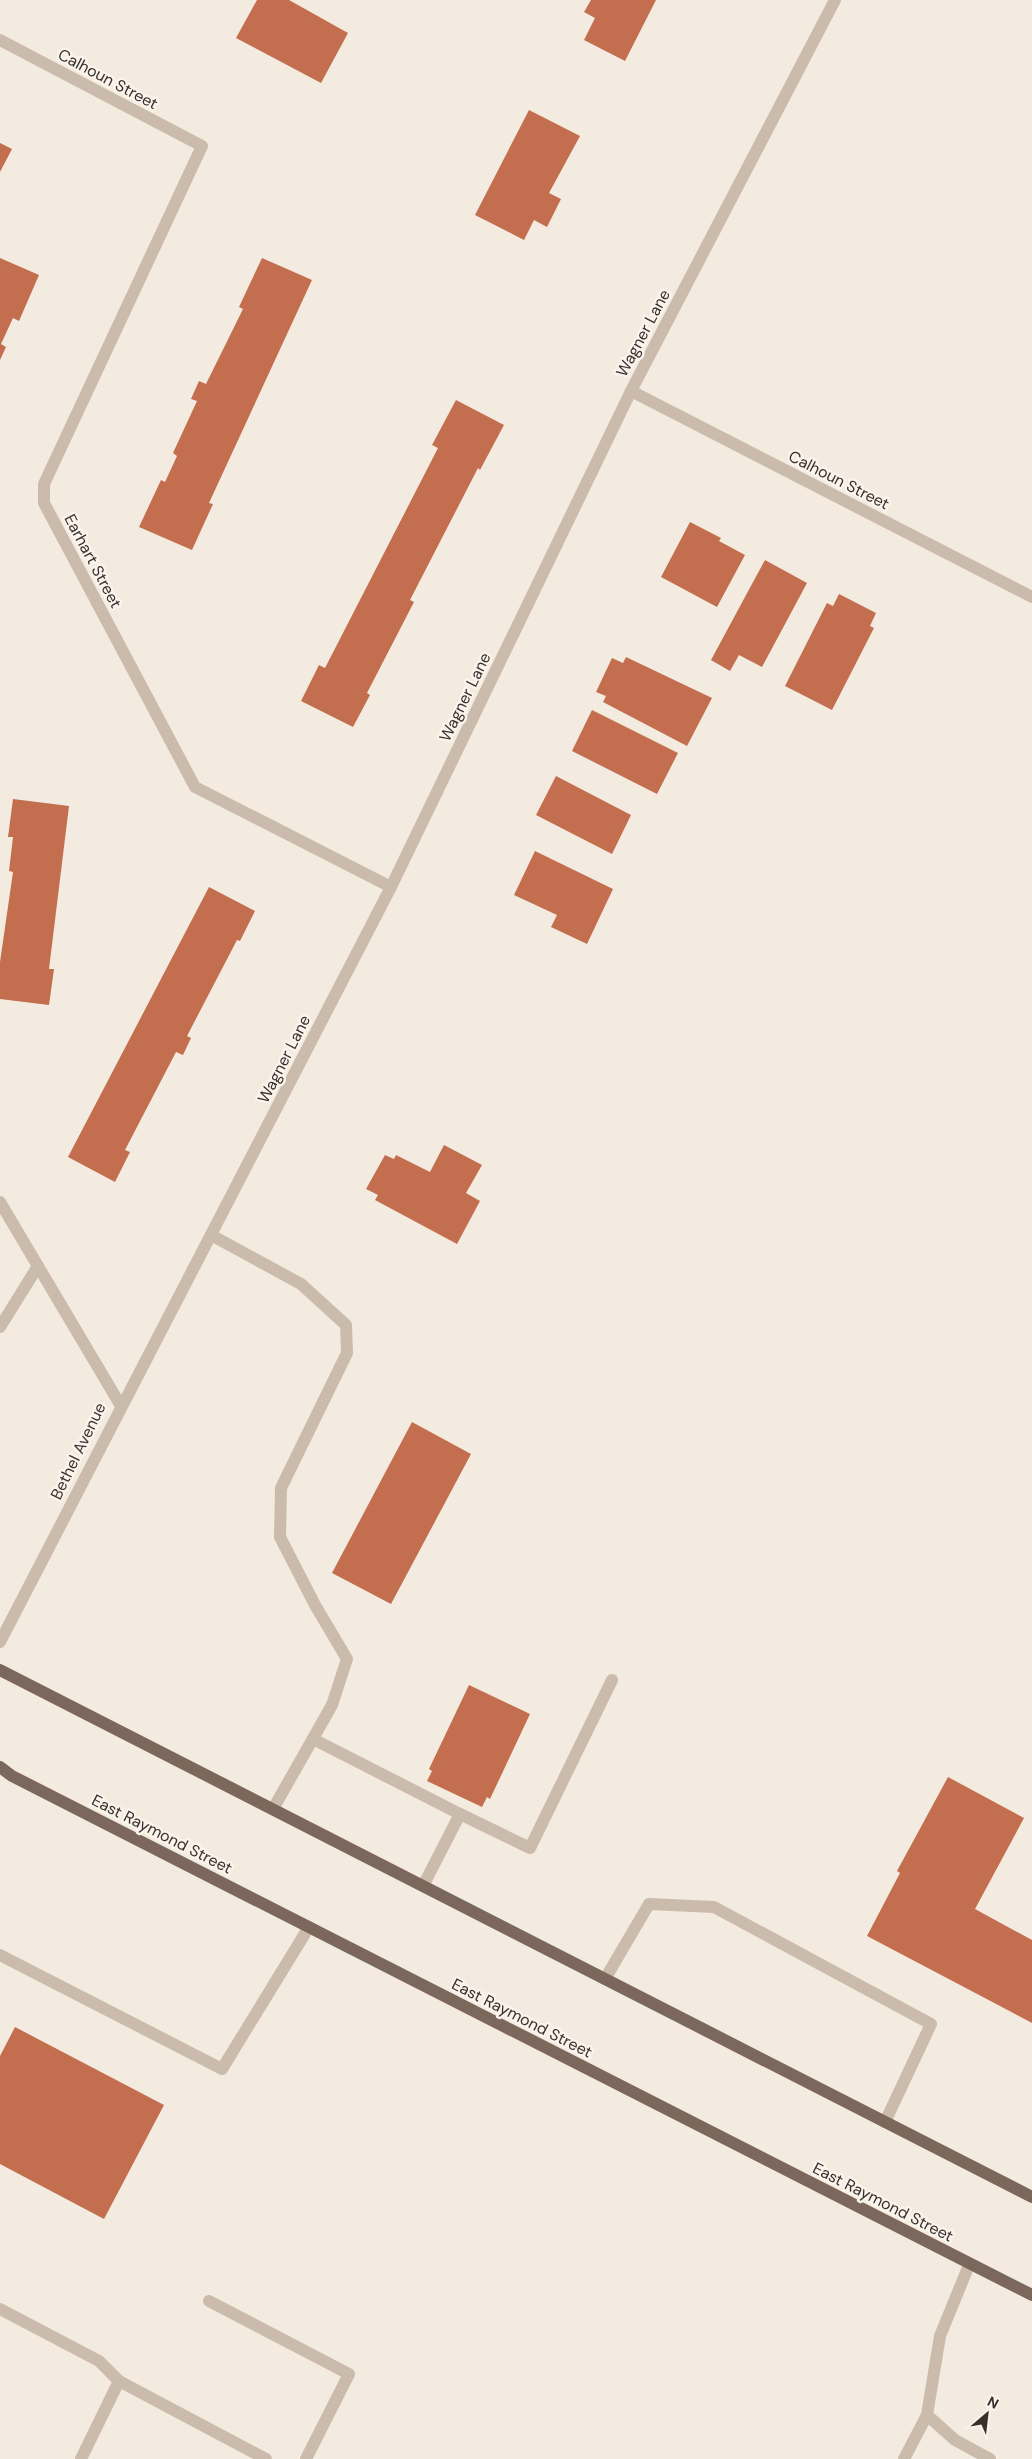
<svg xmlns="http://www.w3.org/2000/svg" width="1032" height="2459" viewBox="0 0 1032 2459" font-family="'DM Sans',sans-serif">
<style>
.building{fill:#c36e4e}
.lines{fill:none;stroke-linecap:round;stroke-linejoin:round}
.minor{stroke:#cbbbac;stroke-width:12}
.major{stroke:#7b675c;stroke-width:12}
.labels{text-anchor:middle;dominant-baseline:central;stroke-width:5;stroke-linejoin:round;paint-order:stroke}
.street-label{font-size:16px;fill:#39302b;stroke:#faf4ed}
</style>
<rect width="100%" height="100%" fill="#f3ebe0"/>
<g class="building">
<polygon points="257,0 289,0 348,33 321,83 236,38"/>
<polygon points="591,0 656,0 625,61 584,40 595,18 584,12"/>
<polygon points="529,110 580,136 549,193 561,199 547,227 534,220 524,240 475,215"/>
<polygon points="0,143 12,149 0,172"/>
<polygon points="0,258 39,275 19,321 13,318 1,344 6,347 0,360"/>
<polygon points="262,258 312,280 209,503 213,504 192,550 139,527 161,480 165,482 177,456 173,453 197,401 191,399 199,381 206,384 243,309 239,307"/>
<polygon points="456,400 504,425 480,470 478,468 410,600 414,602 367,693 370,695 353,727 301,701 319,665 325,668 438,448 432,445"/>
<polygon points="690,522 721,538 719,541 745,555 717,607 661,577"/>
<polygon points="765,560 807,583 762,667 739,655 730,671 711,660"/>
<polygon points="839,594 876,613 870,626 874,628 832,710 785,686 827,603 833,606"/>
<polygon points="626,657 712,698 687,746 603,702 606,696 596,692 612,658 623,663"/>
<polygon points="592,710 678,753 657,794 572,751"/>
<polygon points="556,776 631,815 612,854 536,815"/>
<polygon points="13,799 69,806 49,969 54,969 49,1005 0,999 0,962 13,872 9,871 13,837 8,837"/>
<polygon points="535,851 613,889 587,944 551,927 557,915 514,895"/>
<polygon points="209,887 255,911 240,941 237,940 187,1036 191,1038 183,1055 176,1052 125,1150 130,1152 115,1182 68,1157"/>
<polygon points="444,1145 482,1165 466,1193 480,1201 457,1244 375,1200 378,1195 366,1189 385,1155 394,1159 396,1155 430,1172"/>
<polygon points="412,1422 471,1454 391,1604 332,1573"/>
<polygon points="469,1685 530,1714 490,1799 487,1797 482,1807 427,1781 432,1771 429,1769"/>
<polygon points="948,1777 1024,1818 975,1909 1032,1940 1032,2023 867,1936 900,1873 897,1871"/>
<polygon points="15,2027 164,2105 104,2219 0,2164 0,2056"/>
</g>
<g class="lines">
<g class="minor">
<polyline points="0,40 202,146 44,484 44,503 195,787 391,887"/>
<polyline points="631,391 1032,597"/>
<polyline points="0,1202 121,1406"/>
<polyline points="211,1235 301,1284 346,1325 347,1353 281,1488 280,1537 315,1605 347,1659 332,1705 273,1809"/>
<polyline points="0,1327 38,1266"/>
<polyline points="0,1642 391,887 631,391 835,0"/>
<polyline points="313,1739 460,1814"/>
<polyline points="423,1886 460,1814 530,1848 612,1680"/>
<polyline points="0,1955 222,2069 309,1927"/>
<polyline points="605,1979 649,1904 714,1907 931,2024 885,2122"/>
<polyline points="969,2265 940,2336 927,2415 955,2440 990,2459"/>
<polyline points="209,2301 349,2374 306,2459"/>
<polyline points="0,2309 99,2361 119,2381 81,2459"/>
<polyline points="119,2381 266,2459"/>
<polyline points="904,2459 927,2415"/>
</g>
<g class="major">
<polyline points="0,1670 1032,2197"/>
<polyline points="0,1767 12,1776 1032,2295"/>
</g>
</g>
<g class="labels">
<g class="street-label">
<text transform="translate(108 79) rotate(28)">Calhoun Street</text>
<text transform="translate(643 333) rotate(-62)">Wagner Lane</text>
<text transform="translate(839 480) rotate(27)">Calhoun Street</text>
<text transform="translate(93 561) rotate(62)">Earhart Street</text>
<text transform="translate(465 697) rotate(-64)">Wagner Lane</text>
<text transform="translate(284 1059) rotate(-63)">Wagner Lane</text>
<text transform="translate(78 1451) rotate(-64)">Bethel Avenue</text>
<text transform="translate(162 1834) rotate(27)">East Raymond Street</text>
<text transform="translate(522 2018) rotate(27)">East Raymond Street</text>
<text transform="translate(883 2202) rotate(27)">East Raymond Street</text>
</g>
</g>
<g transform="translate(987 2414) rotate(28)" stroke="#faf4ed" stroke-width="4" paint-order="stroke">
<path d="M0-4L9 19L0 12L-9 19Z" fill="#39302b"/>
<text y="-8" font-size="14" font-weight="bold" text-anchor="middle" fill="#39302b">N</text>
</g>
</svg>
